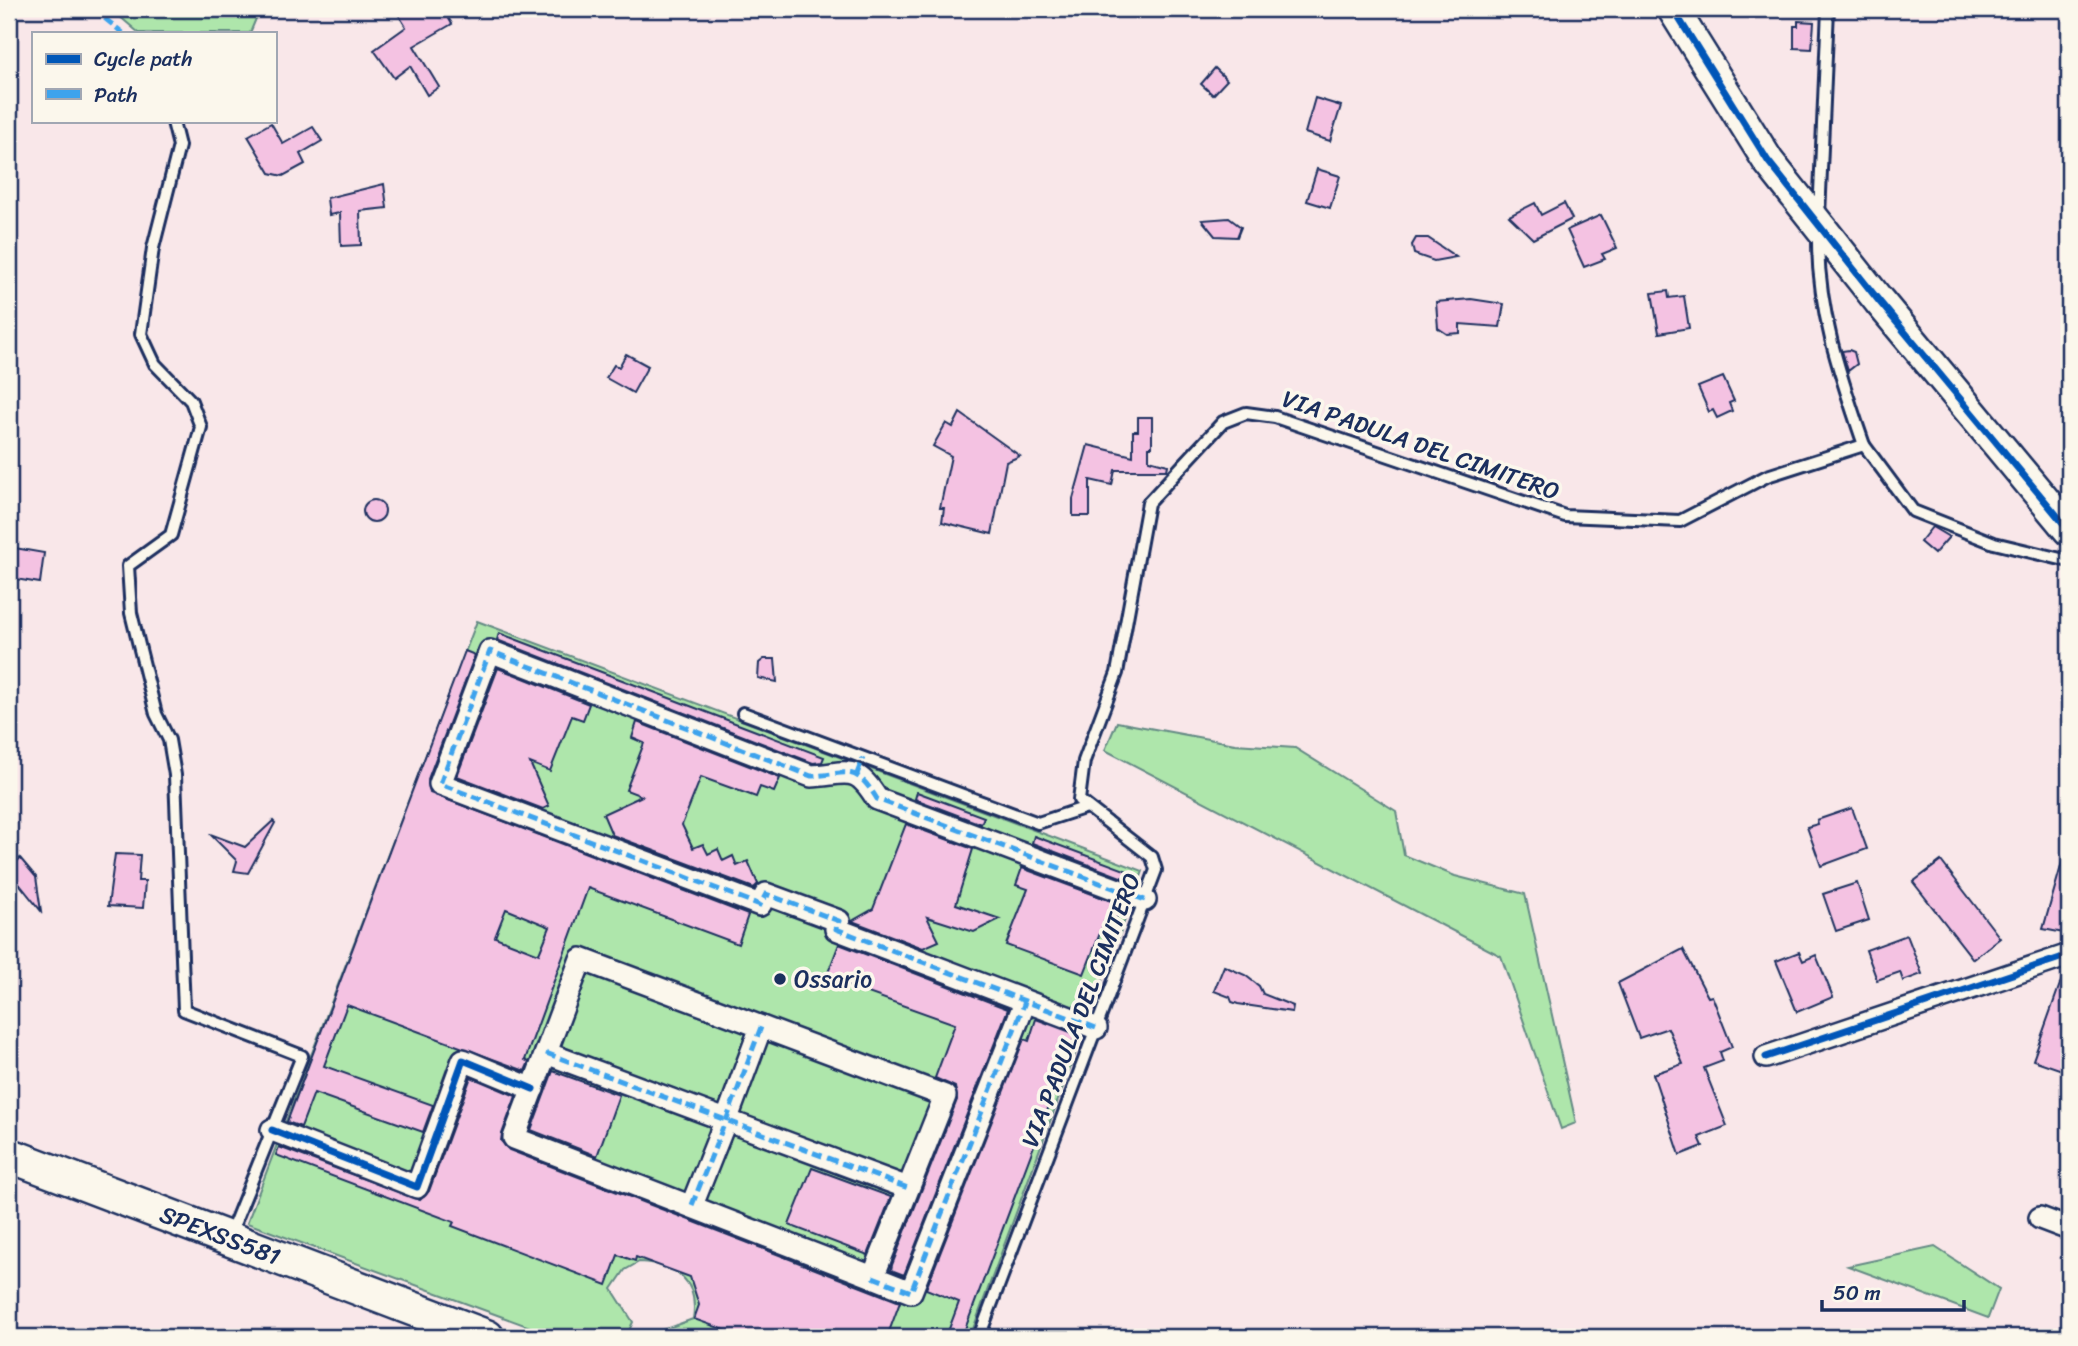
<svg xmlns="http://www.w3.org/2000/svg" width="2078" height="1346" viewBox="0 0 2078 1346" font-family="Sriracha,sans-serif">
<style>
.green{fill:#aee6ab;stroke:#648a84;stroke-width:2}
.building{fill:#f4c2e2;stroke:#1b2f5e;stroke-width:2;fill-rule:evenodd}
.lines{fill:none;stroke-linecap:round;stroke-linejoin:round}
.lane-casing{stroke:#1b2f5e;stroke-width:16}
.street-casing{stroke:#1b2f5e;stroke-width:26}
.secondary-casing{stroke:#1b2f5e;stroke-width:35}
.primary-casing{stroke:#1b2f5e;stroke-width:38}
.lane{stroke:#fbf7ec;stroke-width:10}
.street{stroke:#fbf7ec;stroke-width:21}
.secondary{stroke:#fbf7ec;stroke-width:30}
.primary{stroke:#fbf7ec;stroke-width:33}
.quiet{stroke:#3da3ed;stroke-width:5;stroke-dasharray:10 5;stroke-linecap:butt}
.cycleway-casing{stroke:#fbf7ec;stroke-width:11}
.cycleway{stroke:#0057b8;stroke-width:7}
.poi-dot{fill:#1b2f5e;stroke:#fbf7ec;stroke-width:2.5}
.labels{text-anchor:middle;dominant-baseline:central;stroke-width:7;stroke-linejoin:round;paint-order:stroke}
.street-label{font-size:24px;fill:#1b2f5e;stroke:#fbf7ec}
.poi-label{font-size:24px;fill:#1b2f5e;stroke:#fbf7ec;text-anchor:start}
</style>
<rect width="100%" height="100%" fill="#f9e7e9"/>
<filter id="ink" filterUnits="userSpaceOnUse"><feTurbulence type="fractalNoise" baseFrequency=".0143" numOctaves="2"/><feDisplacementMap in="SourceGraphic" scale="14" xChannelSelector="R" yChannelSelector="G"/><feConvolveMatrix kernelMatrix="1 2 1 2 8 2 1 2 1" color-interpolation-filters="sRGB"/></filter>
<g filter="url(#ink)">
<g class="green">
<polygon points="111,9 260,9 250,33 139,33"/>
<path d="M477,621L1143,871L970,1337H652L654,1333L693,1319C699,1281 677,1264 639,1262L625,1270L612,1289L633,1322L626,1337H557L247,1223Z"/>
<polygon points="1117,722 1235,744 1295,748 1396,811 1404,855 1455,876 1525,894 1576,1123 1561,1129 1501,956 1105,750"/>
<polygon points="1935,1247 1999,1289 1988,1318 1848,1266"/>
</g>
<g class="building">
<polygon points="395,9 443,9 452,24 414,46 439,87 427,95 410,66 394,78 374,50 406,27"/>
<polygon points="1798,21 1814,22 1812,49 1794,48 1794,26 1798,26"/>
<polygon points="1215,68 1227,80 1213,95 1201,84"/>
<polygon points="1315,98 1341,106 1330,141 1305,133"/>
<polygon points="271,123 283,144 313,127 322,141 300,154 305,164 283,176 270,173 248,136"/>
<polygon points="1317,169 1340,176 1330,208 1307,201"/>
<polygon points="384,184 387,208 360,211 361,245 341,246 340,213 329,215 327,198"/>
<polygon points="1535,203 1541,215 1564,203 1572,219 1533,239 1509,216"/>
<polygon points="1601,215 1617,248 1602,254 1605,259 1584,267 1567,230"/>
<polygon points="1229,218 1241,227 1237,237 1215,236 1202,220"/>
<polygon points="1416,238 1428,238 1456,257 1434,261 1414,254 1412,245"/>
<polygon points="1668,291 1669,298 1684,296 1689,328 1659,333 1652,293"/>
<polygon points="1471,299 1504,304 1500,327 1460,324 1460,333 1447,334 1438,328 1436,302"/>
<polygon points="1849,350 1854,352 1857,364 1848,371 1842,351"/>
<polygon points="626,354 648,366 633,393 606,378 614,365 619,367"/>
<polygon points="1723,377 1734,401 1729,403 1732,411 1717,418 1713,410 1709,412 1698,387"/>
<polygon points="960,413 1020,456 1006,462 992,534 942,522 944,508 940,508 951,456 933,446 946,423 953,427"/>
<polygon points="1138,417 1152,417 1152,447 1149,447 1149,460 1168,465 1167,470 1115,470 1112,485 1090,480 1090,516 1073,516 1073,499 1088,445 1133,456 1133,431 1138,431"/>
<circle cx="374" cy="511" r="11"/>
<polygon points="1932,527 1949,537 1934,554 1920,542"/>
<polygon points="9,547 44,553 40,583 9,578"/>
<polygon points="499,633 824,757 822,762 813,763 497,640"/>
<path d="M465,651L475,655L428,779L430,793L748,915L738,944L588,888L525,1060L529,1062L525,1071L347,1005L324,1066L433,1105L423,1132L314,1093L301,1127L287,1122ZM506,909L550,927L539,954L495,937Z"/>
<polygon points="764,659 775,659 777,682 758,678 759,663"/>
<polygon points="498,668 589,704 583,720 572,716 550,771 530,763 549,806 543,809 457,776"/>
<polygon points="637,722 780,778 774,792 760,787 756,797 701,777 682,825 693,848 703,844 708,854 718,849 723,861 733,856 737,866 748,861 758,884 754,888 612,835 603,814 642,796 626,790 644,743 632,738"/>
<polygon points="917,792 984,817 981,824 915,799"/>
<polygon points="1852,808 1867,849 1821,866 1807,827 1818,824 1817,820"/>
<polygon points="273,821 275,823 248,873 234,871 237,861 210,834 245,847"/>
<polygon points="906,824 973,849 956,904 1000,919 974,932 927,917 939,941 923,948 852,921 873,909"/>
<polygon points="1034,836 1133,873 1131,881 1032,843"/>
<polygon points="115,854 140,855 138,881 145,881 143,908 108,906"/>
<polygon points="2064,856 2069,857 2069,934 2043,929"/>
<polygon points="20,858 36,877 41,911 9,871"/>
<polygon points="1941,861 2000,938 1973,959 1913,882"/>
<polygon points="1022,868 1122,905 1115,922 1106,918 1084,974 1006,945 1028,889 1016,885"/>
<polygon points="1857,883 1869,920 1836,931 1823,894"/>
<polygon points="1907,935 1922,974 1903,981 1900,972 1877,980 1866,950"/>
<polygon points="839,944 1008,1009 904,1275 891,1270 892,1265 957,1100 955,1087 935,1078 955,1024 826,978"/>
<polygon points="1683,949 1708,997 1712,996 1732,1047 1720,1052 1723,1061 1704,1068 1727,1126 1699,1137 1703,1146 1680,1155 1653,1074 1683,1064 1668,1028 1639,1038 1618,983"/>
<polygon points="1799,952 1803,961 1816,955 1833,997 1797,1012 1776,961"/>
<polygon points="1224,966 1245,975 1259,986 1263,994 1293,1006 1292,1012 1238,1004 1232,1002 1230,997 1214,991"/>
<polygon points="2069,969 2069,1060 2065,1071 2033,1060 2065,970"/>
<polygon points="1036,1019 1076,1034 962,1337 946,1337 959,1302 926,1289 1024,1039 1029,1041"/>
<polygon points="553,1071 619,1095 597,1156 531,1130"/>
<polygon points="471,1077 516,1096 502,1134 501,1141 509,1150 900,1302 887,1337 744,1337 694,1319 699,1305 690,1277 636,1257 635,1261 618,1255 607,1285 452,1226 454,1222 276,1155 279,1147 420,1200 429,1191"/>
<polygon points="812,1168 891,1197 868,1255 789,1225"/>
</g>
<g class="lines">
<defs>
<g id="lane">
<polyline points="173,122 179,146 153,248 141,334 155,364 191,401 201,427 171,535 128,566 131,613 156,714 169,740 175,775 184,1010 302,1056 229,1237"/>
<polyline points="1819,216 1828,9"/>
<path d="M1818,235C1817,309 1840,375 1864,445"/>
<polyline points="743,713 1038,823 1087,807"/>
<polyline points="979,1337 1156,870 1152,857 1079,800 1084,761 1117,673 1148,503 1223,422 1246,413 1275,417 1565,516 1680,521 1767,476 1864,445 1913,511 1994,543 2069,561"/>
</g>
<g id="street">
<polygon points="581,959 945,1096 873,1277 514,1138"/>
<path d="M1096,1028L836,929L839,921L766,894L760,905L440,784L490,651L811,776C848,774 855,763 877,799L1145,900"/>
<polyline points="546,1053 908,1188"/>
<polyline points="1766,1057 2069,955"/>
<polyline points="726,1121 761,1027"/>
<polyline points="272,1130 417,1187 463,1060 533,1089"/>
<polyline points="692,1205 723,1127"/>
<polyline points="2040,1218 2069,1229"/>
<polyline points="873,1277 911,1292 1025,1002"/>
</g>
<polyline id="secondary" points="1673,9 1768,161 1879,301 2069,530"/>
<g id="primary">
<path id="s1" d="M9,1155L487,1337"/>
</g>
</defs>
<use href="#lane" class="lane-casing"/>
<use href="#street" class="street-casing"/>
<use href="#secondary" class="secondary-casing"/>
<use href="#primary" class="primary-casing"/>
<use href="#lane" class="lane"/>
<use href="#street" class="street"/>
<use href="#secondary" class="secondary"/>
<use href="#primary" class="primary"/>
<g class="quiet">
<polyline points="93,9 123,33"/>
<polyline points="173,121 173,122"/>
<polyline points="857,774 863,758"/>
<path d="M1096,1028L836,929L839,921L766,894L760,905L440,784L490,651L811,776C848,774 855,763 877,799L1145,900"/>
<polyline points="546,1053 908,1188"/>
<polyline points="726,1121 761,1027"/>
<polyline points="692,1205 723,1127"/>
<polyline points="873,1277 911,1292 1025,1002"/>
</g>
<defs>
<g id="cycleway">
<polyline points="1673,9 1768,161 1879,301 2069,530"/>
<polyline points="1766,1057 2069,955"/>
<polyline points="272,1130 417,1187 463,1060 533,1089"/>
</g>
</defs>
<use href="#cycleway" class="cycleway-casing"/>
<use href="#cycleway" class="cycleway"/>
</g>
</g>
<circle class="poi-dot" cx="780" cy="979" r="7"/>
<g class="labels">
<g class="street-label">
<text transform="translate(1421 445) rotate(19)">VIA PADULA DEL CIMITERO</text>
<text transform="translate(1081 1010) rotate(-69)">VIA PADULA DEL CIMITERO</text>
<text stroke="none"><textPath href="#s1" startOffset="226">SPEXSS581</textPath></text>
</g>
<g class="poi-label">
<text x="794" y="979">Ossario</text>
</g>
</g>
<rect width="2078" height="1346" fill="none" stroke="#fbf7ec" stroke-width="35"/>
<rect x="18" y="18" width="2043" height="1311" fill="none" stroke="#1b2f5e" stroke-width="2.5" filter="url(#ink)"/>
<rect x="32" y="32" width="245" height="91" fill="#fbf7ec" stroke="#a1a7b3" stroke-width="2"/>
<rect x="46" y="54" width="35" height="10" fill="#0057b8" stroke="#a1a7b3" stroke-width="2"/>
<text x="94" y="66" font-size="21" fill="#1b2f5e">Cycle path</text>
<rect x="46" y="89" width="35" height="10" fill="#3da3ed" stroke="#a1a7b3" stroke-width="2"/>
<text x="94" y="102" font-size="21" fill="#1b2f5e">Path</text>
<path d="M1822 1300v10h142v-10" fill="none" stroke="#1b2f5e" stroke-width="3.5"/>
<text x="1833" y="1300" font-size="21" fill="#1b2f5e" stroke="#fbf7ec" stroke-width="5" paint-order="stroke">50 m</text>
</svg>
